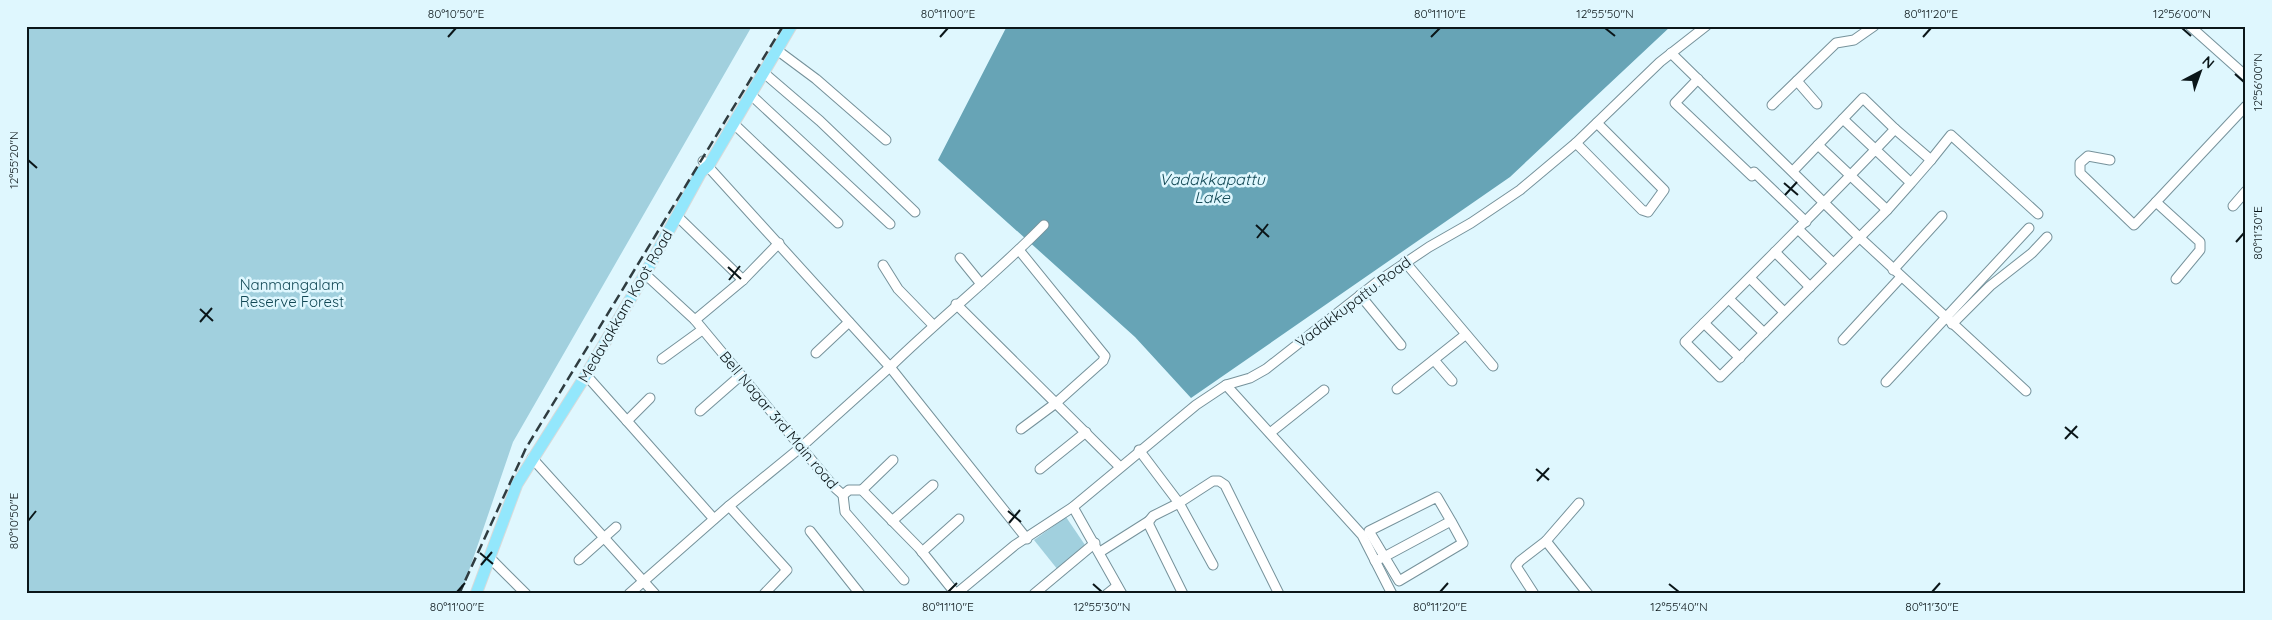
<svg xmlns="http://www.w3.org/2000/svg" width="2272" height="620" viewBox="0 0 2272 620" font-family="Quicksand,sans-serif">
<style>
.green{fill:#a1d0de}
.water{fill:#67a4b6}
.lines{fill:none;stroke-linecap:round;stroke-linejoin:round}
.minor-casing{stroke:#76929b;stroke-width:11}
.major-casing{stroke:#d8dada;stroke-width:13}
.minor{stroke:#fff;stroke-width:9}
.major{stroke:#93e7fc;stroke-width:11}
.rail{stroke:#2f3c40;stroke-width:2.5;stroke-dasharray:10 5;stroke-linecap:butt}
.ticks{fill:none;stroke:#0b1619;stroke-width:2}
.labels{text-anchor:middle;dominant-baseline:central;stroke-width:5;stroke-linejoin:round;paint-order:stroke}
.park-label{font-size:15px;fill:#124855;stroke:#dff7fe}
.street-label{font-size:15px;fill:#0b1619;stroke:#dff7fe}
.water-label{font-size:16px;font-style:italic;fill:#144a57;stroke:#dff7fe}
.neatline{fill:none;stroke:#0b1619;stroke-width:2}
.ticks-label{font-size:12px;text-anchor:middle;fill:#0b1619}
</style>
<rect width="100%" height="100%" fill="#dff7fe"/>
<g class="green">
<polygon points="26,26 752,26 513,442 461,594 26,594"/>
<polygon points="1066,517 1085,545 1058,570 1034,540"/>
</g>
<polygon class="water" points="1007,26 1671,26 1510,177 1191,398 1135,337 938,160"/>
<g class="lines">
<defs>
<g id="minor">
<polyline points="2190,26 2246,76"/>
<polyline points="777,50 816,79 886,140"/>
<polyline points="1671,53 1859,237 2026,391"/>
<polyline points="764,73 820,121 915,212"/>
<polyline points="1698,79 1675,103 1752,176 1754,172 1806,222"/>
<polyline points="1797,81 1817,104"/>
<polyline points="750,94 890,224"/>
<polyline points="1772,105 1836,43 1854,40 1874,26"/>
<path d="M1843,119L1911,183L1887,210L1720,377L1685,342C1756,271 1827,201 1895,129L1931,160L1911,183"/>
<polyline points="734,124 838,223"/>
<polyline points="1576,143 1642,210 1648,212 1664,190 1597,123"/>
<polyline points="1818,145 1887,210"/>
<polyline points="1931,160 1951,135 2038,214"/>
<polyline points="2110,160 2088,156 2080,163 2080,173 2134,225 2156,202"/>
<path d="M703,161L890,367C940,318 995,275 1044,225"/>
<polyline points="1793,171 1863,98 1895,129"/>
<polyline points="2233,206 2246,191"/>
<polyline points="677,216 743,280 695,320"/>
<polyline points="1798,229 1833,263"/>
<polyline points="1019,250 1105,356 1103,361 1056,403 1021,429"/>
<polyline points="1775,252 1810,287"/>
<polyline points="960,258 981,284"/>
<polyline points="1405,262 1493,366"/>
<polyline points="883,265 898,289 933,325"/>
<polyline points="1893,270 1942,216"/>
<polyline points="645,274 695,320 834,487 843,495 849,490 862,490 919,548 956,594"/>
<polyline points="1750,278 1784,312"/>
<polyline points="2176,279 2200,250 2200,242 2156,202 2246,106"/>
<polyline points="743,280 779,243"/>
<polyline points="1360,295 1401,345"/>
<polyline points="1729,299 1764,333"/>
<polyline points="956,304 1120,467"/>
<polyline points="1704,323 1740,358"/>
<polyline points="1952,324 1990,286 2032,253 2047,237"/>
<polyline points="1843,340 1901,277"/>
<polyline points="816,353 849,322"/>
<polyline points="662,359 702,330"/>
<polyline points="1434,360 1452,381"/>
<polyline points="586,375 627,421"/>
<polyline points="1886,382 2029,228"/>
<polyline points="1226,385 1362,535 1392,594"/>
<polyline points="1397,389 1465,335"/>
<polyline points="650,398 627,421 714,519"/>
<polyline points="700,411 740,376"/>
<polyline points="1270,433 1324,390"/>
<polyline points="1139,450 1179,503 1213,565"/>
<polyline points="532,458 655,594"/>
<polyline points="1040,469 1086,432"/>
<polyline points="862,490 893,460"/>
<polyline points="843,495 845,512 904,580"/>
<polyline points="729,506 787,570 764,594"/>
<polyline points="1073,507 1122,594"/>
<polyline points="892,521 933,485"/>
<polyline points="810,531 860,594"/>
<polyline points="1546,541 1588,594"/>
<polyline points="922,552 959,519"/>
<polyline points="1100,552 1149,521"/>
<polyline points="491,559 526,594"/>
<polyline points="579,560 616,527"/>
<polyline points="1375,561 1384,557 1451,521 1437,497 1369,531 1399,581 1463,543 1451,521"/>
<polyline points="629,594 729,506 800,448 890,367 1027,539"/>
<polyline points="956,594 1015,545 1073,507 1196,405 1226,385 1250,378 1266,369 1377,282 1429,247 1471,223 1520,190 1576,143 1660,62 1706,26"/>
<polyline points="1034,594 1095,543"/>
<polyline points="1107,594 1117,586"/>
<polyline points="1183,594 1149,525 1149,521 1153,516 1179,503 1213,481 1219,481 1225,485 1279,594"/>
<polyline points="1534,594 1516,566 1520,561 1546,541 1579,503"/>
</g>
<polyline id="major" points="476,594 517,484 586,375 645,274 701,172 709,165 791,26"/>
</defs>
<use href="#minor" class="minor-casing"/>
<use href="#major" class="major-casing"/>
<use href="#minor" class="minor"/>
<use href="#major" class="major"/>
<polyline class="rail" points="459,594 526,448 783,26"/>
</g>
<path class="ticks" d="M1605,28L1615,36M2182,28L2191,36M448,37L456,28M940,37L948,28M1431,37L1440,28M1923,37L1931,28M2235,74L2244,82M28,160L37,168M1784,183L1798,195M1785,195L1797,182M1256,225L1269,237M1257,238L1268,224M2236,242L2244,233M728,267L741,279M729,280L740,266M200,309L213,321M200,322L212,308M2065,427L2078,438M2065,439L2077,426M1536,469L1549,480M1537,481L1549,468M1008,511L1021,522M28,521L36,511M1009,523L1020,510M480,553L493,564M481,565L492,552M1093,584L1102,592M1669,584L1679,592M457,592L465,583M948,592L957,583M1440,592L1448,583M1932,592L1940,583"/>
<g class="labels">
<g class="park-label">
<text x="292" y="284">Nanmangalam<tspan x="292" dy="17">Reserve Forest</tspan></text>
</g>
<g class="street-label">
<text transform="translate(1353 302) rotate(-37)">Vadakkupattu Road</text>
<text transform="translate(625 306) rotate(-60)">Medavakkam Koot Road</text>
<text transform="translate(779 420) rotate(50)">Bell Nagar 3rd Main road</text>
</g>
<g class="water-label">
<text x="1212" y="179">Vadakkapattu<tspan x="1212" dy="18">Lake</tspan></text>
</g>
</g>
<rect width="2272" height="620" fill="none" stroke="#dff7fe" stroke-width="55"/>
<g transform="translate(2200 72) rotate(41)" stroke="#dff7fe" stroke-width="4" paint-order="stroke">
<path d="M0-4L9 19L0 12L-9 19Z" fill="#0b1619"/>
<text y="-8" font-size="14" font-weight="bold" text-anchor="middle" fill="#0b1619">N</text>
</g>
<rect x="28" y="28" width="2216" height="564" class="neatline"/>
<g class="ticks-label">
<text x="456" y="18">80°10'50"E</text>
<text x="948" y="18">80°11'00"E</text>
<text x="1440" y="18">80°11'10"E</text>
<text x="1605" y="18">12°55'50"N</text>
<text x="1931" y="18">80°11'20"E</text>
<text x="2182" y="18">12°56'00"N</text>
<text transform="translate(2258 82) rotate(-90)" y="4">12°56'00"N</text>
<text transform="translate(14 160) rotate(-90)" y="4">12°55'20"N</text>
<text transform="translate(2258 233) rotate(-90)" y="4">80°11'30"E</text>
<text transform="translate(14 521) rotate(-90)" y="4">80°10'50"E</text>
<text x="457" y="611">80°11'00"E</text>
<text x="948" y="611">80°11'10"E</text>
<text x="1102" y="611">12°55'30"N</text>
<text x="1440" y="611">80°11'20"E</text>
<text x="1679" y="611">12°55'40"N</text>
<text x="1932" y="611">80°11'30"E</text>
</g>
</svg>
